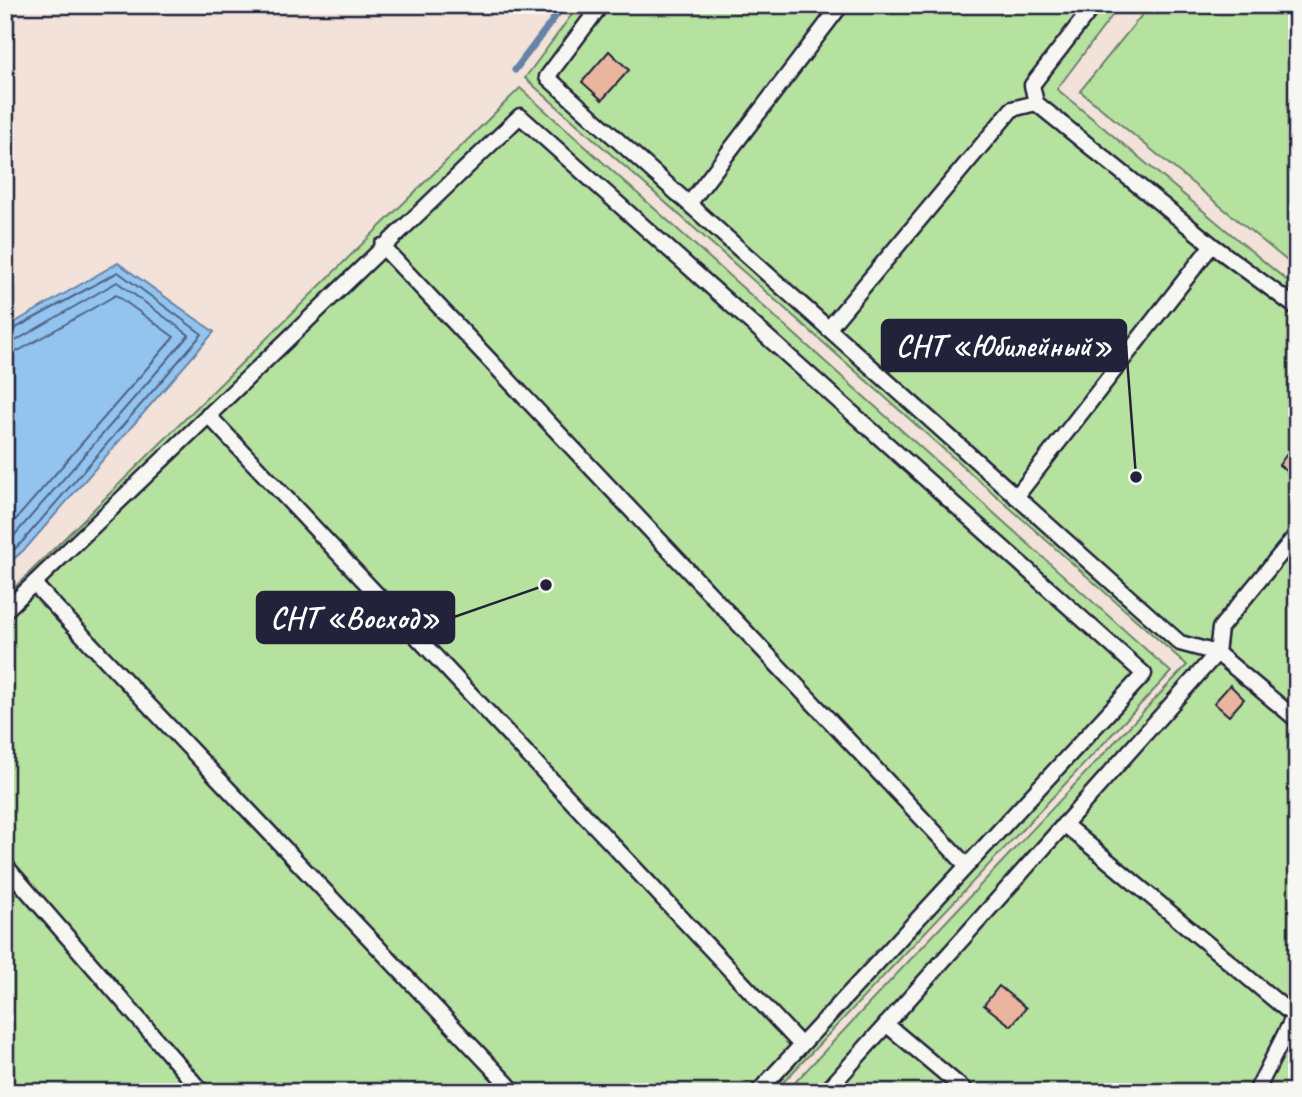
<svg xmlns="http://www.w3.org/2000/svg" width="1302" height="1097" font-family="Caveat,sans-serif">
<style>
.green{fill:#b6e29f;stroke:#6c826d;stroke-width:2}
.water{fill:#93c4ef;stroke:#6683a7;stroke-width:2}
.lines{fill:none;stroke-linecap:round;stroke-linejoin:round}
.shore{stroke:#4f6383;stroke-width:2}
.stream{stroke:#6683a7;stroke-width:7}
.building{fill:#eab59e;stroke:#22223b;stroke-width:2}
.lane-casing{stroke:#22223b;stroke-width:19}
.lane{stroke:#f6f6f2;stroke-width:14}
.leader{fill:none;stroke:#22223b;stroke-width:2.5}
.callout-dot{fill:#22223b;stroke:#f6f6f2;stroke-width:2.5}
.callout{fill:#22223b;stroke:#22223b;stroke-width:2.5}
.callout-label{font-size:30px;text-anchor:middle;font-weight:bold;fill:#fff}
</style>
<rect width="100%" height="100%" fill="#f2e2d9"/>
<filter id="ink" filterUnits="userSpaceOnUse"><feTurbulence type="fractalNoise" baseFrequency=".0143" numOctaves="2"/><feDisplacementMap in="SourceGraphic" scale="14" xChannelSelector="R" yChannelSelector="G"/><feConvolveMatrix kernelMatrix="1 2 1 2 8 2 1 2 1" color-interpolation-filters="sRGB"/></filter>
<g filter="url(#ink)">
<!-- green -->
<path class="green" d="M579,5H1120L1057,89L1297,289V1063L1282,1092H786L1187,665L525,78Z
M1150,5H1297V269L1080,91Z
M520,88L1171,672L774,1092H5V597Z"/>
<!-- water -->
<path class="water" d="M118,263L214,332L27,547L5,567V328Z"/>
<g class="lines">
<!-- shore -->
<path class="shore" d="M5,334L118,272L202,334L22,542L5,558
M5,342L15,341L117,282L189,335L5,546
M5,353L20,350L116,295L174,337L5,532"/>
<!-- stream -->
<path class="stream" d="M515,70L564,5"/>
</g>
<!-- building -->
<path class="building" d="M609,51L629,70L602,100L582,82Z
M1295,443L1297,466L1291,474L1279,465Z
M1230,685L1244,699L1229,716L1214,703Z
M999,986L1026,1008L1011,1026L984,1005Z"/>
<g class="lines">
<defs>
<path id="lane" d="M601,5L547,77L1180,643L1217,653L1220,628L1297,534
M1094,5L1032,85L1036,103L1212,245L1297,308
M689,204L841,5
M382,246L966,865
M828,329L1012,109L1036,103
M208,415L801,1045
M1016,497L1212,245
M34,584L515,1092
M5,611L520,116L1144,674L758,1092
M1064,824L1294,1016
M5,865L202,1092
M886,1024L967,1092
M826,1092L1217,653L1297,720
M1256,1092L1297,1010"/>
</defs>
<!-- lane casing -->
<use href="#lane" class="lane-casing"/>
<!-- lane -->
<use href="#lane" class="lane"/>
</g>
</g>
<!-- callouts -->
<path class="leader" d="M1136 477L1126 345M546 585L454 617"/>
<g class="callout-dot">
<circle cx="1136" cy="477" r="7"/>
<circle cx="546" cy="585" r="7"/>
</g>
<g class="callout">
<rect x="882" y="320" width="244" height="51" rx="7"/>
<rect x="257" y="592" width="197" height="51" rx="7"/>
</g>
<g class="callout-label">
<text x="1004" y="356">СНТ «Юбилейный»</text>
<text x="355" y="628">СНТ «Восход»</text>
</g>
<!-- margin -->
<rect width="1302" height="1097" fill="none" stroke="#f6f6f2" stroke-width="28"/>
<rect x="14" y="14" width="1274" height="1069" fill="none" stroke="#22223b" stroke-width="2.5" filter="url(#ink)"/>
</svg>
